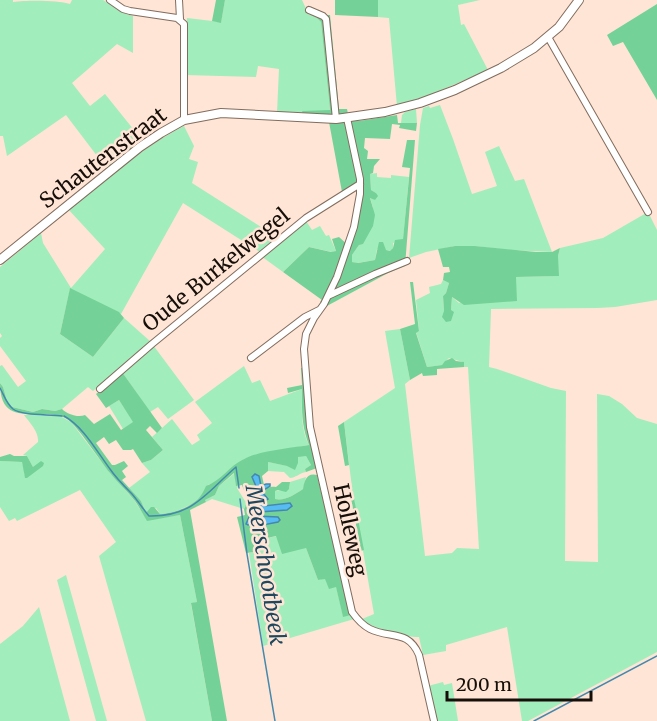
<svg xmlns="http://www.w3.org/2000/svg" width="657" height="721" font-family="Merriweather,serif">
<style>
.green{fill:#a2edbc}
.forest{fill:#74d298}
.water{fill:#57bcf3;stroke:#4488ad;stroke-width:1.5}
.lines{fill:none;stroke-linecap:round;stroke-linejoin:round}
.stream{stroke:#4488ad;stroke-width:1.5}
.street-casing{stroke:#826c5e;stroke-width:8}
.secondary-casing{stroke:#826c5e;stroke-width:10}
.street{stroke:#fff;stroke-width:6}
.secondary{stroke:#fff;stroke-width:8}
.labels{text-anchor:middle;stroke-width:5;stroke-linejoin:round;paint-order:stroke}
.street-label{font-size:21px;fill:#160e09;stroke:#fee5d5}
.water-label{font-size:22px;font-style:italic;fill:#1e485f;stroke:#fee5d5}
</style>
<rect width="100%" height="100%" fill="#fee5d5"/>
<!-- green -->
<path class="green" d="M0,0H13V2C27,0 58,0 70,4L72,0H103L126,14L133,16V53L117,44L72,83L90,106L105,94L142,140L107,169L66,115L7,156L3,136H0Z
M225,0H302L309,15H314L321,22L330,111H302L303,115L277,113L279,69L258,66L256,77L186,75L187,18L221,22Z
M378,0H480L458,5L461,25L464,24L488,70L423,98L397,106L389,18L378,17Z
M440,105L453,139L472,194L497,186L485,152L499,146L515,181L524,179L552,252L507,250L475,246H455L426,252L409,258L420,125L423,108L429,106L430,108Z
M416,109L417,123H401L402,115L405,112Z
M184,126L194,146L189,159L198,162L192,183L277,237L260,252L183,203L121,314L70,289L60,334L93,357L124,318L151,342L93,391L88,387L62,409L55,411L42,409L33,412L12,407L7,401L3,387L0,383V366L2,365L18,387L26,381L0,346V338L2,336L0,333V267L41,233L43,243L71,288L105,249L68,209C106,180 141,148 184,126Z
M377,173V177L391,178V175L409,177L403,240L393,243V248L391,251L377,249L375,260L357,263L352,262V255L359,245L373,208L370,197L375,200L376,193L371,190L370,174Z
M648,212L657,230V300L615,307L597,308L491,309L489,367L497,369L551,388L566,391L565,561L598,562L597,394L609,396L622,404L637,418L657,424V652L528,721H522L507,627L446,645V651L423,655L419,637C405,637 371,629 362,619L374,614L352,488L344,422L395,388L385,331L400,329L410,380L405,384L425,556L452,553L457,548L479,549L468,367H464L463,362L449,358L442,365L427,367L416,332L419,331L416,300L430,293L429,287L441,284L443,280L449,283L446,293L443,296L444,311L451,310L452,297L459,303L516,277L558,276V256L560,248L603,238Z
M306,221L312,230L320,226L326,236L329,235L336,251L332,252L309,247L283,272L261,256Z
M153,345L194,400L168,419L158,407L150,412L122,372Z
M244,366L252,383L260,380L270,401L302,389C302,409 300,427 309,445L258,454L244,459L213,484H209C205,489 202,496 197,500C188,507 172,514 160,514L156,508L146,513L141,501L129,488L150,472L142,463L151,460L163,450L152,437L172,419L192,445L200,440L197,435L212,423L195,402Z
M119,400L134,422L123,429L109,406Z
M41,414L60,416L71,422L110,473L134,500L147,520L180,515L197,602L191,604L212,721H146L99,556L116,542L80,490L17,521L15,518L9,521L0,507V461L22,462L24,469V475L33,467L27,456L23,455L38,442C39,432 30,423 24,415Z
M300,456H306L311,465L305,469L306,472C300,473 295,478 290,478L284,472L268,471V462L288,466L298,463V457Z
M235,473L236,486L240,485L237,488L245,501L246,499V506L244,509L212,499L206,502L205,500L215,495L219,486Z
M306,477L303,489C294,495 285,501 275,499V491L289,489L290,482Z
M277,536L306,548L318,580L325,578L336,586L343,616L351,615L354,619L263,646L249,553L255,552L254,541Z
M66,575L107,721H96L57,580Z
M39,607L70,721H0V644L23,626Z
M443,682L444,685L452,683L458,721H436L428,686Z"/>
<!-- forest -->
<path class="forest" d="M216,0H225L221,23L212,21Z
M335,0H378V17L335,15Z
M657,4V100L623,42L613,46L607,35Z
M314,15L324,19L334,114L303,115L302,111L330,110L321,22Z
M327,15H330L339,109H347L348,114L337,115Z
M397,115L398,123H417L416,131L399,128L400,125L392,124L390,139L365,138L364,148L368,151L367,159H380L374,166L373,173L370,174L371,190L376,193L378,196L375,200L370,198L375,215L373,226L363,244L359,245L352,255V262L358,263L375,260L379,242H383L386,250L390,251L393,248L395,240L403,239L410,168L402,167L407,140H415L405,266L388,273L325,307L320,302L322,300L283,272L309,247L331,252L336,251L332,239L339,237L349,246L362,182L342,192L329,122L359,121Z
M455,246H475L536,252H552L560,248L558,256L559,276L516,277L517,301L464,305L452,297L451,310L454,312L451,321L446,322L442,317L444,311L443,296L446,293L449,283L443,280L444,273L450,272L449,267H443L438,249Z
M410,282H413L419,331L416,333L427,367L442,365L445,361L452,358L456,361L464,362V367L437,369V375L423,376L422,373L410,380L400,329L415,324Z
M70,288L119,312L124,318L93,357L60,334Z
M301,368H304L317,468L306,472L305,469L311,465L306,456L298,457V463L295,470L287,466L268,462V471L262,476L264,485L261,487L259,476L252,477C256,487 261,497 257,507C254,515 249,515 248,525L261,520L263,525L278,522L271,516H257V514L259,512L283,510L290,503L264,506L262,504L264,490C268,487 271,486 276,487L282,482H290L289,489L286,492L278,490L275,491V499C285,501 294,495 303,489C304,481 307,472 317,475L351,615L343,617L336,587L329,589L325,579L318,580L306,548L282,554L276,536L254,541L255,552L246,553L237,517L245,515L244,509C249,502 245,493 242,485L236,486L234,473L219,486L215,495L205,500L206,502L190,510L227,721H212L191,603L197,602L180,515L147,521C143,514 139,507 135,501C127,491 118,483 110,473C101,462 77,425 67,419C41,405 0,431 0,383L3,387L7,401L12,407L33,412L42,409L55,411L62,409C67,414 78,418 85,415L94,424L110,414L121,430L133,422L119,400L106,408L96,394L122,372L162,428L157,433L150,426L146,430L163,450L151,460L142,463L133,449L131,450H123L116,440L109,444L104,437L96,443L112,465H115L124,461L128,466L122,471L126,477L122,480L141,501L146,513L151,507H154L160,514C172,514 190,507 198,499C202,495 204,490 206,486C222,480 229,466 244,459C258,451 291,448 309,445C301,424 302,411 302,389L288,393L287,388L302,385Z
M344,422L349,465L345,466L338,426Z
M10,454L14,456H27L33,467L41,461L44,463L43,466L27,478H25L22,462L0,461V457Z
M349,488H352L364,550L361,551Z"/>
<!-- water -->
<path class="water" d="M255,474L259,476L261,486L266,484H270V486L264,490L263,493L268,499L263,502L264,506L290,503L292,506L287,510L259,512L257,514V516L278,517L280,520L278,522L263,525L261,520L248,525L246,524L249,517L257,506L256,497L258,496V491L252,477Z"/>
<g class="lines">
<!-- stream -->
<path class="stream" d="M0,388C4,395 6,403 13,409C22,416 49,414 62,416
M64,416C84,427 97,452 110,469C116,478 124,486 132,494C138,501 143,509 149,516C193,517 206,493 236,467L239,488
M240,499L247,554L275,721
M534,721L657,656"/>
<defs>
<path id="street" d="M110,0L123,9L130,11L177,18L184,24V120
M179,0L180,19
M309,10L323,16L326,19L336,119
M548,37L648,212
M347,118L360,179V194L354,227L337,277L324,304L314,318L306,334L304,349L310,427L352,612C357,619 362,625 370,629C390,639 408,629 419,655L434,721
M328,296L375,274L407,261
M251,358L305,317L319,310
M100,389L152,344L306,218L360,184"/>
<path id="secondary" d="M0,260L140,147L161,133L184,120L221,113L336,119L385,112L420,103L455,90L501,68L534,48L559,27L579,0"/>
</defs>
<!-- street casing -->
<use href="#street" class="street-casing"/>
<!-- secondary casing -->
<use href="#secondary" class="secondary-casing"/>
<!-- street -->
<use href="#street" class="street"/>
<!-- secondary -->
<use href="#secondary" class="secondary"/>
</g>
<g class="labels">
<!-- street labels -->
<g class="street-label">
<text transform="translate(103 158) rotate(-37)" y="7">Schautenstraat</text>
<text transform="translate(216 270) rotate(-39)" y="7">Oude Burkelwegel</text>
<text transform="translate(350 530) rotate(78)" y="7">Holleweg</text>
</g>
<!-- water labels -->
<g class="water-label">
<text transform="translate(266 565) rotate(81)" y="8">Meerschootbeek</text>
</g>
</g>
<!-- scale -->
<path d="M447 691v9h144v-9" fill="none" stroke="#160e09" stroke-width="3"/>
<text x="456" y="691" font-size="18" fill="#160e09" stroke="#fee5d5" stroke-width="4.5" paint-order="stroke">200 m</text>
</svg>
